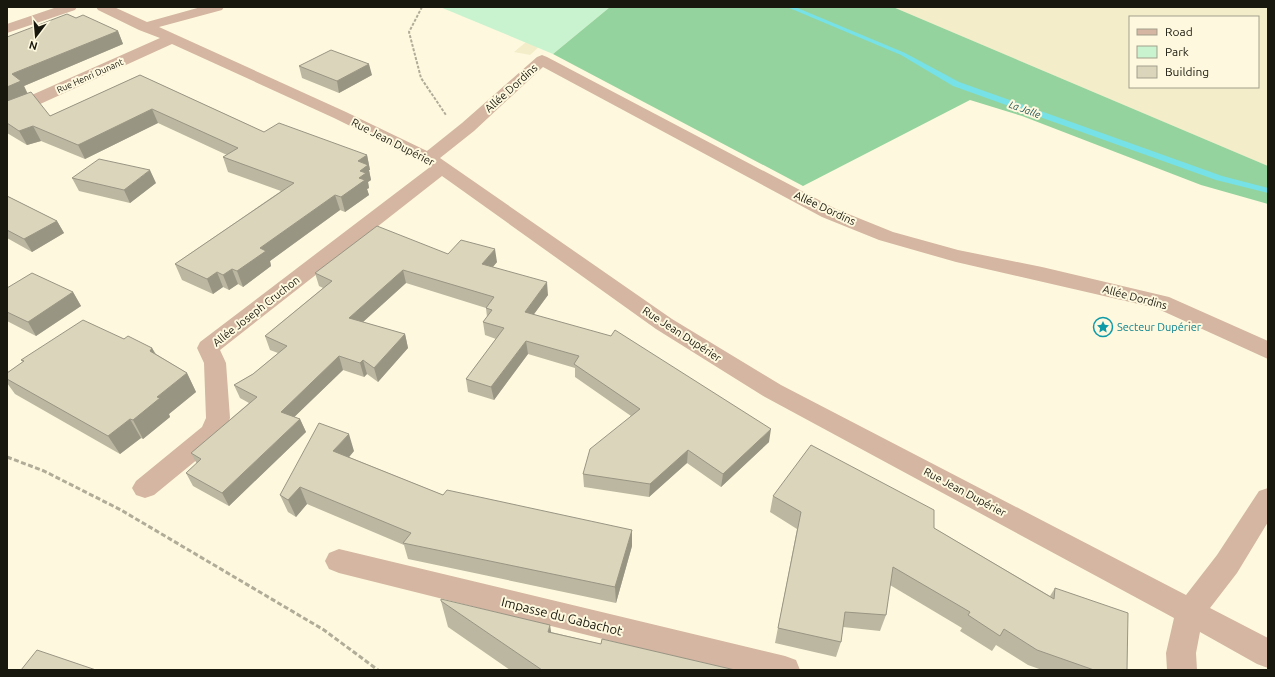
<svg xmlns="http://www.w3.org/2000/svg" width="1275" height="677" font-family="Ubuntu,sans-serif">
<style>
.built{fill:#f3edca;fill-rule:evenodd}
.green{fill:#c9f3cf}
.forest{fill:#94d39e}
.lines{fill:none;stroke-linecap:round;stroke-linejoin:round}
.stream{fill:#76e1e7;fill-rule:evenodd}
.path-far1{stroke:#b0ac97;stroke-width:2;stroke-dasharray:3 1.5;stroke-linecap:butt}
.path{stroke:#b0ac97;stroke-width:3;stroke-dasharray:5 2.5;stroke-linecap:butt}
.minor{fill:#d4b6a2;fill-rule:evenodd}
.wall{fill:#bbb7a1}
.shaded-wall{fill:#999583}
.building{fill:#dad5bb;stroke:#999583}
.labels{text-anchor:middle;stroke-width:4;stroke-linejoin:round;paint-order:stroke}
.far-street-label{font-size:9px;fill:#19180e;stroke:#fef9de}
.far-water-label{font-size:10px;font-style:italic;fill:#275759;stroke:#fef9de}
.street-label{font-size:11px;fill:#19180e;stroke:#fef9de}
.culture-label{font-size:11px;fill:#0d838f;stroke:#fef9de;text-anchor:start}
.near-street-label{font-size:13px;fill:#19180e;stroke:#fef9de}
</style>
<rect width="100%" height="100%" fill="#fef9de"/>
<!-- built -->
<path class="built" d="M893,7H1268V166ZM1130,17H1258V87H1130Z
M526,42L541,45L530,55L514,52Z"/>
<!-- green -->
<path class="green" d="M440,7H610L553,54Z"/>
<!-- forest -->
<path class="forest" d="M610,7H893L1268,166V204L1201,185L1022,116L970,100L803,186L553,54Z"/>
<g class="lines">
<!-- stream -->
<path class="stream" d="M787,7H795L905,53L959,82L1222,176L1268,188V193L1216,180L953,86L901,55Z"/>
<!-- path-far1 -->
<path class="path-far1" d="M422,7L409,32L421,78L446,115"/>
<!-- path -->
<path class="path" d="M7,457L44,471L121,510L324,630L378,670"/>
<!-- minor -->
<path class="minor" d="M57,7H77L75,10L7,33V24Z
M96,7H114L147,22L201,7H224L222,10L159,27L346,112L427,151L462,123L537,57L542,55L547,57L836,209L893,232L958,250L1042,267L1169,297L1268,341V359L1156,308L956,262L879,240L822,217L543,67L474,131L440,158L672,319L781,385L1186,595L1217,555L1259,491L1268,488V522L1237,573L1210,608L1268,638V668L1257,664L1200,632L1196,653L1197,670H1167L1166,653L1174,618L765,397L656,329L442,176L220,350L226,363L230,418L224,433L221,440L154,495L145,498L136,495L132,488L136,481L202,427L206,418L204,363L197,348L200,342L430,167L423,162L334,118L172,44L38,105L7,117V106L160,38L139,30L98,10Z
M339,549L785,656L796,660L800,670H727L339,573L329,569L325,561L329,553Z"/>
</g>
<!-- wall -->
<path class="wall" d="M76,18L118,31L123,44L24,86L28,94L50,116L140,75L264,132L367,155L370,170H369L371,180L368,182L369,188L367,189L369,195L345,212L340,210L270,261L271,266L243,287L238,284L229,290L223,287L213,294L182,280L175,264L281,191L228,172L223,157L227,155L158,123L85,159L41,141L27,145L7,133V37Z
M299,66L372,75L339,93L302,78Z
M72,178L156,183L130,203L79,191Z
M7,196L57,221L64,233L32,252L7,238Z
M448,254L497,262L493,267L548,295L534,314L769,442L721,487L687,463L649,497L584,487L583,474L631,416L575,377V368L528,354L494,400L468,392L466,379L496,339L485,335L483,322L487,317L486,308L406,283L363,322L405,334L408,348L378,382L367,374L364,377L343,370L294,417L300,419L306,432L229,506L193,486L186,473L197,464L191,453L249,403L240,398L234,385L253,374L278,353L270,350L265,336L323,288L319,286L315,273Z
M7,288L73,292L81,306L36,336L7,321Z
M124,339L152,348L156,354L187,373L196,392L169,414L170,417L143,439L141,438L120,454L15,394L7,383V373L23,362L21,360Z
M354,451L349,457L443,495L632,530V546L616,603L408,559L404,545L307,504L296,517L288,512L280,495Z
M773,496L934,528L1050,596L1055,588L1127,670H1042L1028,665L996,645L992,651L960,631L962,628L890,585L886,615L880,631L843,627L841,642L836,657L775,643L797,529L770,512Z
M441,601L551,632L601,644L735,670H510L448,627Z"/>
<!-- shaded-wall -->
<path class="shaded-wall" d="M118,31L123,44L24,86L28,95L7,104V87L12,74Z
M369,64L372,75L339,93L337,81Z
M152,109L158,123L85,159L78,145Z
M33,126L41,141L27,145L19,131Z
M367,155L370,170H369L371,180L368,182L369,188L367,189L369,195L345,212L341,197L358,161Z
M150,170L156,183L130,203L124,190Z
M335,195L340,210L270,261L271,266L243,287L237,271L260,248Z
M57,221L64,233L32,252L24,239Z
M495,249L497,262L484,277L482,264Z
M232,269L238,284L229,290L223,275Z
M403,270L406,283L353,331L349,318Z
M217,272L223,287L213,294L207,279Z
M547,282L548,295L526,325L525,312Z
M73,292L81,306L36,336L28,322Z
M405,334L408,348L378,382L374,368Z
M526,341L528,354L494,400L491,387Z
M152,348L162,367L150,351Z
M339,356L343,370L286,425L281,412Z
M363,360L367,374L364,377L360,363Z
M187,373L196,392L169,414L170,417L143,439L133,420L157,397Z
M130,419L141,438L120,454L108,436Z
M300,419L306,432L229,506L222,493Z
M771,429L769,442L721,487L723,474Z
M349,434L354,451L340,468L333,451Z
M688,450L687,463L649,497L650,484Z
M300,487L307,504L296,517L288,500Z
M632,530V546L616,603L615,587Z
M550,625L554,650L548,632Z"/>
<!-- building -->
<path class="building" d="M67,14L76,18L83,15L118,31L14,73L12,74L21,81L7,87V37Z
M331,50L369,64L337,81L299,66Z
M140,75L264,132L279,123L367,155L358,161L368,165L360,171L366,173L359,178L365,180L341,197L335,195L260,248L266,251L237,271L232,269L223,275L217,272L207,279L175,264L294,183L223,157L238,148L152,109L78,145L33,126L19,131L7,123V101L31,92L50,116Z
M99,159L150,170L124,190L72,178Z
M7,196L57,221L24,239L7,230Z
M377,226L448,254L461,240L495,249L482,264L547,282L525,312L611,336L615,330L771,429L723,474L688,450L650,484L583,474L590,449L640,409L574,364L579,356L526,341L491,387L466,379L504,328L483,322L492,310L486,308L494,297L403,270L349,318L405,334L374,368L363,360L360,363L339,356L281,412L300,419L222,493L186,473L201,459L191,453L257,397L234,385L253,374L287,346L265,336L332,281L315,273Z
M32,273L73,292L28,322L7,312V288Z
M83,320L124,339L128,336L152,348L150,351L187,373L157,397L160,398L133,420L130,419L108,436L7,379V373L24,361L21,360Z
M319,423L349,434L333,451L443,495L447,490L632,530L615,587L403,543L411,533L300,487L288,500L280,495Z
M811,445L934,510V528L1054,599L1055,588L1128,613L1127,670H1094L1037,650L1004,629L1000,636L968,615L970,612L893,567L886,615L845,612L841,642L778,628L801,512L773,496Z
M441,599L550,625L548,632L601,644L602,639L735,670H542L441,601Z
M37,650L96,670H21Z"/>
<!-- icons -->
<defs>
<symbol id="sight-ring" viewBox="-11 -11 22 22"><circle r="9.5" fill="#fef9de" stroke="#0f9aa8" stroke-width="1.5"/><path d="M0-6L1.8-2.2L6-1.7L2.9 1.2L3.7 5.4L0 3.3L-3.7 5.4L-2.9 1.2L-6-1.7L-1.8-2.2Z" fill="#0f9aa8"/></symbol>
</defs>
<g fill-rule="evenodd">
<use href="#sight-ring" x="1092" y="316" width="22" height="22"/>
</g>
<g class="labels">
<!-- far-street labels -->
<g class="far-street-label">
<text transform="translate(90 76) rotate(-24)" y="3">Rue Henri Dunant</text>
</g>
<!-- far-water labels -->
<g class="far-water-label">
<text transform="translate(1025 109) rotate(20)" y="4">La Jalle</text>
</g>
<!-- street labels -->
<g class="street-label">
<text transform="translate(511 88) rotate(-42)" y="4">Allée Dordins</text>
<text transform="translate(393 142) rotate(27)" y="4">Rue Jean Dupérier</text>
<text transform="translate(825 208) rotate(25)" y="4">Allée Dordins</text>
<text transform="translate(1135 297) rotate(15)" y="4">Allée Dordins</text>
<text transform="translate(256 311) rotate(-38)" y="4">Allée Joseph Cruchon</text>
<text transform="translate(682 334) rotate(33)" y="4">Rue Jean Dupérier</text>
<text transform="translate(965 492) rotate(28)" y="4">Rue Jean Dupérier</text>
</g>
<!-- culture labels -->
<g class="culture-label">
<text x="1117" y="331">Secteur Dupérier</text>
</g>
<!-- near-street labels -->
<g class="near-street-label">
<text transform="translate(562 616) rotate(14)" y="5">Impasse du Gabachot</text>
</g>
</g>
<!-- border -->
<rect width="1275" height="677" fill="none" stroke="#19180e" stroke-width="16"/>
<!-- legend -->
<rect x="1129" y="16" width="130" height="72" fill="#fef9de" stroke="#a29f8b"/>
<rect x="1137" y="29" width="20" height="6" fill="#d4b6a2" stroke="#a29f8b"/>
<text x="1165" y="36" font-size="12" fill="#19180e">Road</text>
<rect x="1137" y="46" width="20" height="12" fill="#c9f3cf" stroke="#a29f8b"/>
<text x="1165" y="56" font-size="12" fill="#19180e">Park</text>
<rect x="1137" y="66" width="20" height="12" fill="#dad5bb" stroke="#a29f8b"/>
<text x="1165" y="76" font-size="12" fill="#19180e">Building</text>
<!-- north arrow -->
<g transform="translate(36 36) rotate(196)" stroke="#fef9de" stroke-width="3" paint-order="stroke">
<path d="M0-3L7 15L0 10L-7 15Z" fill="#19180e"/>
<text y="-6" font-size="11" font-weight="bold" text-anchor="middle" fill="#19180e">N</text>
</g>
</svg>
